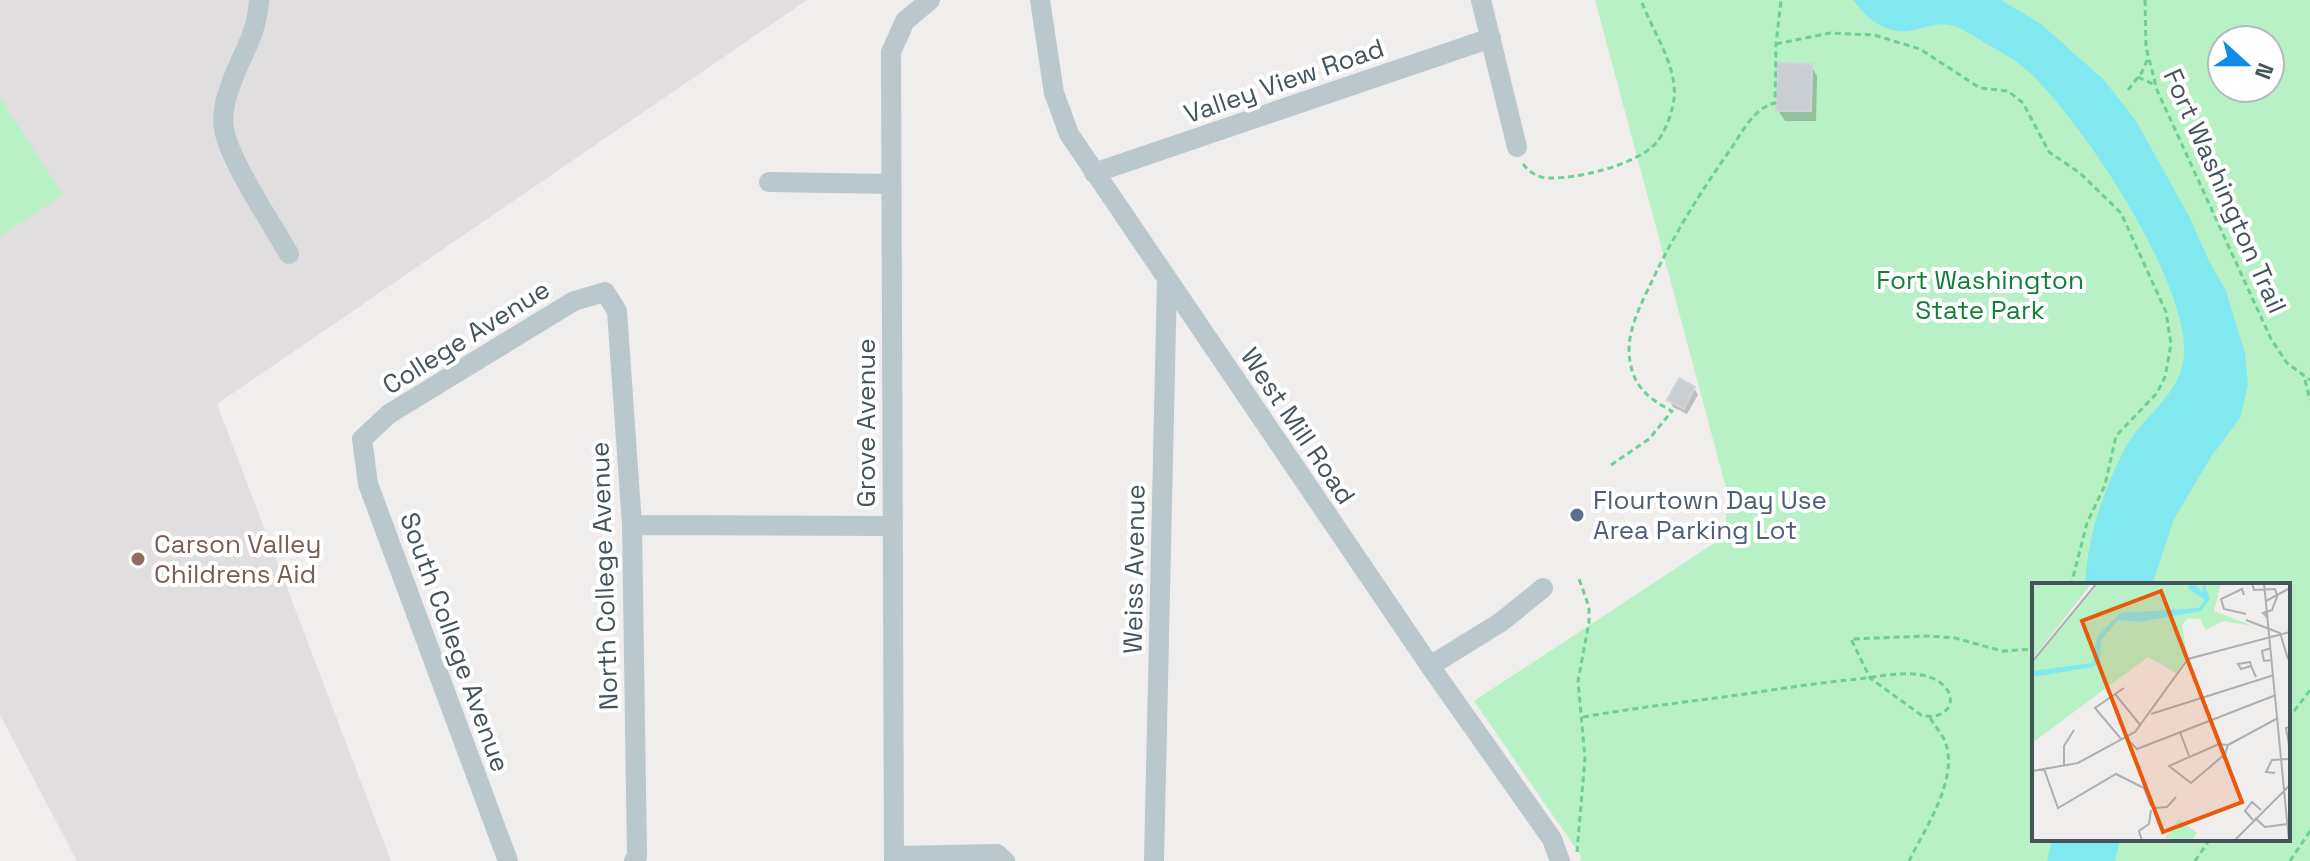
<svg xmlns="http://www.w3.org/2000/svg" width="2310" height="861" font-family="'Space Grotesk',sans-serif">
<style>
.education{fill:#e1dedf}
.green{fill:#b8f1c6;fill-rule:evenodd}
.water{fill:#82e9f0}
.shadow{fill:#0003}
.building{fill:#c9ced2;stroke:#d0d4d9;stroke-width:2}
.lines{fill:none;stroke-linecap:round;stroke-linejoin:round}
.path{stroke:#6ed092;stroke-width:3;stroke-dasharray:6 4;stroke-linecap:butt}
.minor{stroke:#bac7cd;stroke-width:20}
.service-dot{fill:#5c6f8a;stroke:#fff;stroke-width:3}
.education-dot{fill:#8d6e63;stroke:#fff;stroke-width:3}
.labels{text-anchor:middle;stroke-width:8;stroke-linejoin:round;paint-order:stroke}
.street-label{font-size:26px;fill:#44545b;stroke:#fff}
.park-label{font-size:26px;fill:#127f39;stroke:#fff}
.service-label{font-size:26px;fill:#4e5e75;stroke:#fff;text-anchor:start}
.education-label{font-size:26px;fill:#785e54;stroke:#fff;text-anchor:start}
.inset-road{fill:none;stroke:#abb0b3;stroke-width:2}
.view{fill:#e8590c;fill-opacity:0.15;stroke:#e8590c;stroke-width:4}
.inset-edge{fill:none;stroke:#44545b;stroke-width:4}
</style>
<rect width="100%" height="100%" fill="#f0eded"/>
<!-- education -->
<path class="education" d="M0,0H807L217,404L391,861H77L0,715Z"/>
<!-- green -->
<path class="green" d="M1595,0H2310V861H1580L1581,856L1474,701L1725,536L1728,495ZM2222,40H2270V88H2222ZM2034,585H2288V839H2034Z
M0,97L63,195L0,236Z"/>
<!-- water -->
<path class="water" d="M1853,0H2001L2041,24L2104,80L2136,121L2189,216L2209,261L2226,291L2245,353L2248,385L2240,418L2211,457L2174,519L2152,585H2085C2088,537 2101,496 2123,452C2142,414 2187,393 2184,346C2181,271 2082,122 2028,71C2015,59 1997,50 1982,41C1973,36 1961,27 1950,25C1936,22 1921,29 1908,31C1884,34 1866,17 1853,0Z
M2052,839H2120L2115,861H2047Z"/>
<!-- shadow -->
<path class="shadow" d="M1811,66L1817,76L1816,121H1785L1778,110Z
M1694,388L1698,395L1687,414L1673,407L1669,400Z"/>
<!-- building -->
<path class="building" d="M1777,63L1812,64L1811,111H1776Z
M1679,378L1695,387L1684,409L1667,400Z"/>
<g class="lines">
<!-- path -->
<path class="path" d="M2145,0L2146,47L2157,90L2271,339L2287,363L2310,380
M1776,44L1830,33L1874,35L1920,49L1980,88L2008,91L2023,103L2049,152L2080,173L2121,213L2166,312L2171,344L2165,377L2157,393L2116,436L2105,485L2087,523L2071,585
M2138,77L2153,84
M2128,90L2142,72L2148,58
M1523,164C1529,172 1538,178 1548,178C1578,179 1637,165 1657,142C1663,135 1670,119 1672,109C1683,72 1653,34 1641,0
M2305,380L2310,400
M1611,465L1649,439L1672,411C1645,397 1630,383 1629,350C1629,327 1642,302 1652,281C1674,234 1700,193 1730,150C1742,133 1753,108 1775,103L1776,44L1781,0
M1583,717C1639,707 1696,701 1752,693C1785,688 1817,683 1849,680C1873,678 1898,671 1922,675C1933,677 1947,684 1950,696C1953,714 1934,719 1921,715L1870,678L1851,639L1928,636L1955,638L2002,651L2034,649
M2288,719L2310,690
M1577,852L1585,758L1578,681L1589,622V607L1578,576
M1909,861C1924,830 1958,781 1946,744C1943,735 1935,726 1930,718
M2195,861L2210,839
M2290,861L2310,831"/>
<!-- minor -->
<path class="minor" d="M1040,0L1054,93L1069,134L1430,666L1552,839L1560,861
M1481,0L1517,147
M259,1C256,39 241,53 230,87C225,100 222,115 224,129C229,160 272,224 289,254
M1094,173L1491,38
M769,182L891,184
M632,525L893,526
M1430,666L1501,622L1543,588
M894,856L997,854L1005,861
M508,861L368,484L362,439L389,414L574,301L605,292L617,311L632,525L637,856L634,861
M894,861L891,52L905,21L930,0
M1154,861L1167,279"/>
</g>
<!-- markers -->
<circle class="service-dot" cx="1577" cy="515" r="8"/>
<circle class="education-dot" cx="138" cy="559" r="8"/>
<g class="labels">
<!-- street labels -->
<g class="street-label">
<text transform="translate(1284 81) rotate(-19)" y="9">Valley View Road</text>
<text transform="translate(2225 191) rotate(66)" y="9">Fort Washington Trail</text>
<text transform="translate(466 337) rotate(-32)" y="9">College Avenue</text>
<text transform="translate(866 423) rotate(-90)" y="9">Grove Avenue</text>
<text transform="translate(1298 426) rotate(56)" y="9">West Mill Road</text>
<text transform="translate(1134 569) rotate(-89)" y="9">Weiss Avenue</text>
<text transform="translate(604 576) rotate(-92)" y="9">North College Avenue</text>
<text transform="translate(455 642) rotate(70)" y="9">South College Avenue</text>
</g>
<!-- park labels -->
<g class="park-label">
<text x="1980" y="289">Fort Washington<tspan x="1980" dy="30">State Park</tspan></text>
</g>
<!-- service labels -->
<g class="service-label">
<text x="1593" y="509">Flourtown Day Use<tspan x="1593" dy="30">Area Parking Lot</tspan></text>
</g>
<!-- education labels -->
<g class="education-label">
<text x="154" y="553">Carson Valley<tspan x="154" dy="30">Childrens Aid</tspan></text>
</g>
</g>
<!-- overview -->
<g transform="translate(2032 583)">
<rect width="258" height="258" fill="#f0eded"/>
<path d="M0,0H60L0,77ZM67,0H189L182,28L221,43L191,38L174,47L168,36L156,35L150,42L155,74L144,90L116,74L0,160V81ZM147,236L165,250L159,258L133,255Z" fill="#b8f1c6"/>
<path d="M162,0L170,9L172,0L178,16L169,28L107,39L86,37L69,57L68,78L61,84L0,94V88L60,80L65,54L88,30L167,25L173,17L157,6L156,0Z" fill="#82e9f0"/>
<path class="inset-road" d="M220,0L222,7L243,6L245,12M232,0L257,258M212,12L210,6L189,16L192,26L214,31M234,18L258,5M236,35L231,30L240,27L246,11M214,37L248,50L256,76M239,65L230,68L232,78L240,77M0,79L65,0M219,83L209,86L206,81L218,79L219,83L224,94M83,111L109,143M119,131L242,92M258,144L254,145L258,168M148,149L157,173M94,155L105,166L244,112M90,157L63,125L92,105M187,161L196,162L193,171L159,200L137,183ZM196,162L246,135M32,182V163L42,147M12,186L26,225L84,191L112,205L119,223M0,188L46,180L103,149L156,76L258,49M243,190L234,189L240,177L258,176M122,225L135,224L144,214M223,235L233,244L256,241M221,237L213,228L220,219L229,227M110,258L107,248L117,241L119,227M202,258L258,202"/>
<path class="view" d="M129,8L210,219L131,249L50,38Z"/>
<rect width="258" height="258" class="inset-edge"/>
</g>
<!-- north arrow -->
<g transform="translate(2246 64) rotate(111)"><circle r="38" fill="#ffffff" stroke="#b4bbbd" stroke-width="2"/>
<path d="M0-6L14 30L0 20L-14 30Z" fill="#108ce7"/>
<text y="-12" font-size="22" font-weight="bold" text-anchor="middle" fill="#44545b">N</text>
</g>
</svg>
